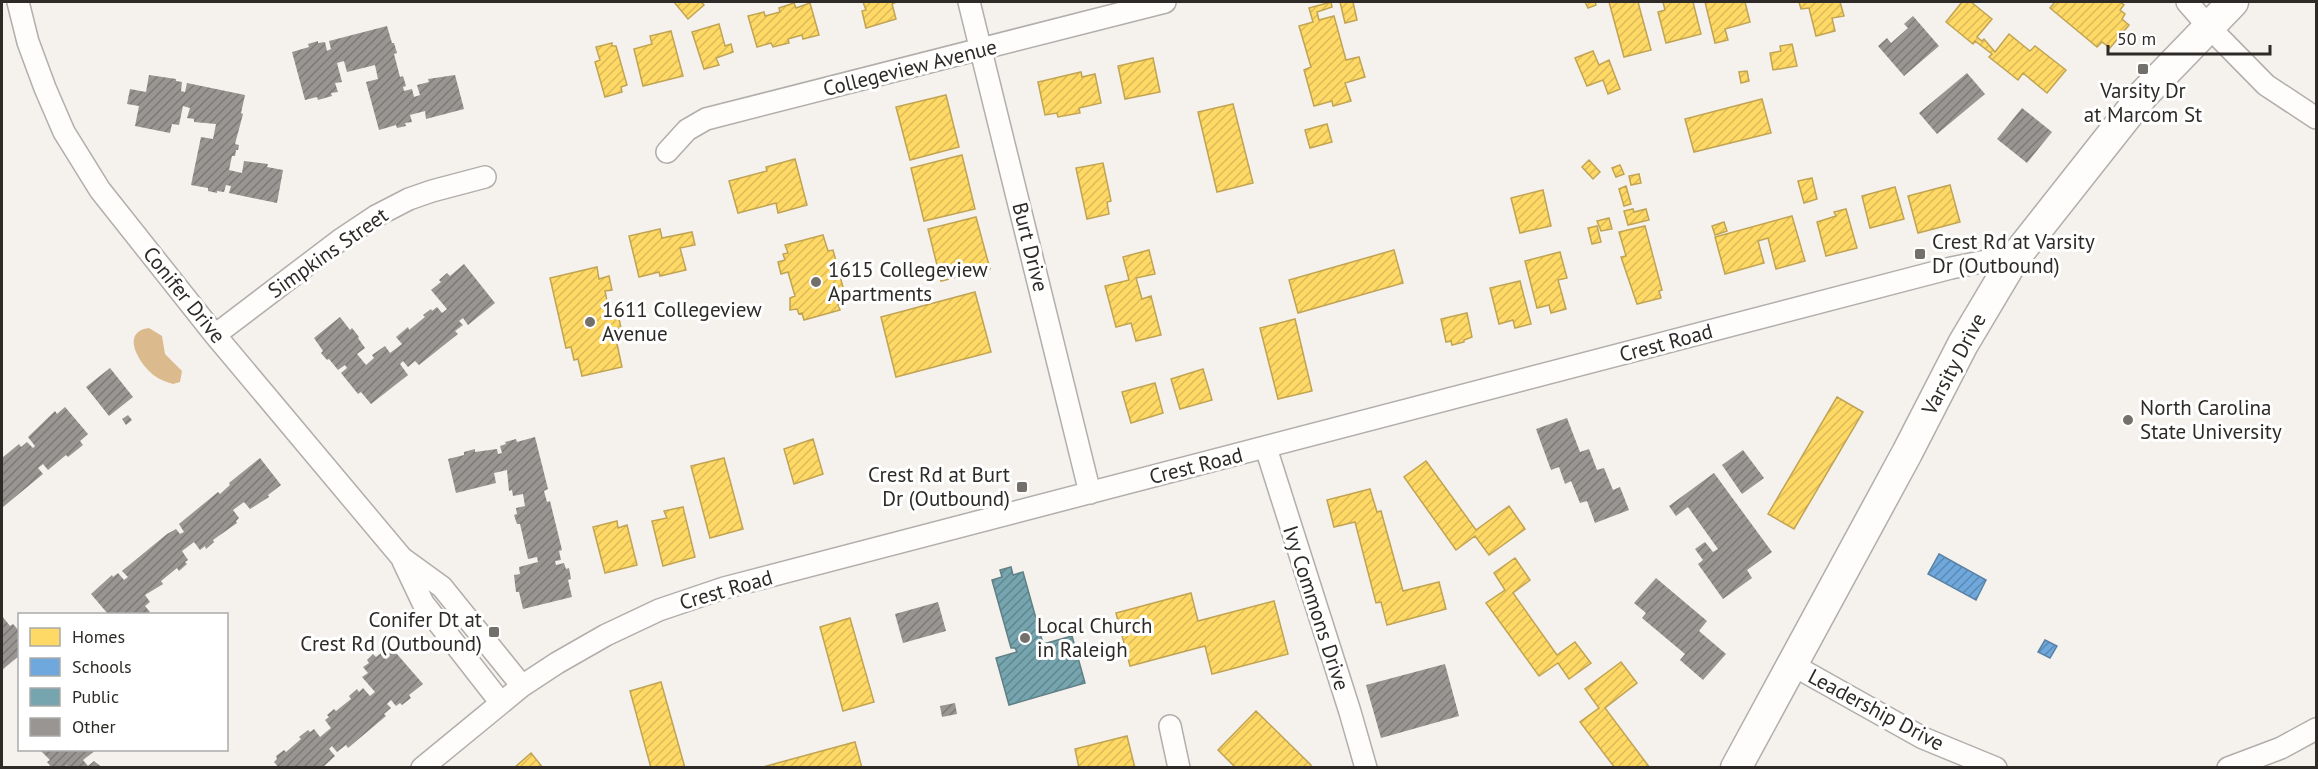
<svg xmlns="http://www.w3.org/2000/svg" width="2318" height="769" font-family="'PT Sans',sans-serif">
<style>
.water{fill:#dbbb8e}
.homes{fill:url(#homes-hatch);stroke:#c0a453;stroke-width:1.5}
.schools{fill:url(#schools-hatch);stroke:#5b82a6;stroke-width:1.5}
.public{fill:url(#public-hatch);stroke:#608086;stroke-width:1.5}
.building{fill:url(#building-hatch)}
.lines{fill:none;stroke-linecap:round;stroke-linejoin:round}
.street-casing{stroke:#b1aeab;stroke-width:24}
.secondary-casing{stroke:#b1aeab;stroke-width:33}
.street{stroke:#fefdfc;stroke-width:21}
.secondary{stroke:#fefdfc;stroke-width:30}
.poi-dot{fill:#73706c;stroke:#fff;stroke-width:2}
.labels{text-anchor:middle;stroke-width:6;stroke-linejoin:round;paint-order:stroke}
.street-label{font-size:21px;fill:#2d2a27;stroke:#fff}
.poi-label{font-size:21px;fill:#2d2a27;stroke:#fff;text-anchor:start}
</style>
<defs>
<pattern id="homes-hatch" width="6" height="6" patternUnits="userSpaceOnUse" patternTransform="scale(1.5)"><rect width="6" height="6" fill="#ffd966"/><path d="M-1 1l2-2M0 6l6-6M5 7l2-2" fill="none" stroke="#dbba58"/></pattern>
<pattern id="schools-hatch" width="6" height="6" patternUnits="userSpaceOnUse" patternTransform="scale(1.5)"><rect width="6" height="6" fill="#6fa8dc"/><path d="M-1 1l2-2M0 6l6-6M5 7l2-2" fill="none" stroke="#5c89b2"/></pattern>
<pattern id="public-hatch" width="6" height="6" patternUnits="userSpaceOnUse" patternTransform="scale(1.5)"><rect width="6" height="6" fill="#76a5af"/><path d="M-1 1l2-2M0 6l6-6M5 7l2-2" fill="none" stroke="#61878e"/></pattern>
<pattern id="building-hatch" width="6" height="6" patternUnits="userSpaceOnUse" patternTransform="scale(1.5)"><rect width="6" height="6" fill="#989592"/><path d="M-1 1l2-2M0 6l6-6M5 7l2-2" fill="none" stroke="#7c7a77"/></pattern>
</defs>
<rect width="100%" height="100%" fill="#f5f1ec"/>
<!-- water -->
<path class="water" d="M149,328L162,336L165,354L182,371L180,382L173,384C167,382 160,380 155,376C140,365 119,332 149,328Z"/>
<!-- homes -->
<path class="homes" d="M674,2H701L704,5L688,19Z
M863,2H896L892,4L896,19L866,28L862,11L866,10Z
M1331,2L1332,7L1317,12L1319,20L1334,16L1346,60L1359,57L1365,77L1345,83L1351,101L1333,106L1332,101L1314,106L1304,70L1311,67L1299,26L1313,22L1309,8Z
M1340,2H1353L1357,20L1345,23Z
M1585,2H1595L1596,5L1588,8Z
M1609,2H1638L1651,50L1624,57Z
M1663,2H1693L1701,34L1666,43L1658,12L1665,10Z
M1705,2H1745L1750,22L1725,29L1728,40L1715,43Z
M1799,2H1840L1844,16L1832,18L1835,31L1816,36L1809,8L1801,9Z
M1962,2H1971L1992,19L1977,37L1982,41L1984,39L1995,52L2009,34L2030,51L2035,46L2066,70L2047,93L2023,73L2018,80L1989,57L1992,54L1975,41L1973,44L1946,22Z
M2055,2H2120L2124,5L2120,10L2125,14L2122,19L2129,25L2110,48L2102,42L2097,47L2050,8Z
M794,3L796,8L810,3L819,35L803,39L802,35L788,39L789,43L773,47L771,43L757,47L748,16L764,12L765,16L780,12L779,8Z
M719,24L725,46L731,44L733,52L716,58L719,65L704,69L692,32Z
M671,31L683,76L643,86L634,49L652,44L650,36Z
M612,43V46H616L627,85L621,87L622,92L605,97L595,62L600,60L596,47Z
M1792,44L1797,66L1773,70L1770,53L1781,51L1780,46Z
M1593,51L1599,65L1609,60L1620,89L1608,94L1603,80L1587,86L1575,58Z
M1153,58L1160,92L1125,99L1118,66Z
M1747,71L1749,81L1741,83L1739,72Z
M1081,72L1082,77L1095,74L1101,103L1079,108L1080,113L1058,117L1057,113L1045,115L1038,82Z
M946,95L959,147L910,160L896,107Z
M1762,99L1771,133L1694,152L1685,119Z
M1233,104L1253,183L1217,192L1198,112Z
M1327,124L1332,142L1310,148L1305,130Z
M962,155L975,209L924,221L911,168Z
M795,159L807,205L778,213L776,203L738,213L729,181L767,171L766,167Z
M1589,160L1600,172L1593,179L1582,167Z
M1103,163L1111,201L1107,202L1109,214L1087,219L1076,168Z
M1620,165L1624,174L1616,177L1612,168Z
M1639,174L1641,183L1631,185L1629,176Z
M1812,178L1817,199L1804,203L1798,181Z
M1950,185L1960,222L1918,233L1908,196Z
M1626,186L1631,204L1624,206L1619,189Z
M1895,187L1904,219L1870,228L1862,196Z
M1543,190L1551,226L1520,233L1511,198Z
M1633,209L1634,212L1646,209L1649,220L1628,225L1624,211Z
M1846,209L1857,248L1826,256L1817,222L1836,216L1834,212Z
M1792,216L1805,261L1776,269L1768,238L1758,241L1764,263L1725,274L1715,237Z
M976,217L990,269L941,281L928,229Z
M1609,218L1612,229L1601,231L1597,221Z
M1724,222L1727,231L1715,235L1712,226Z
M1597,226L1601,242L1592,244L1588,228Z
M1645,226L1662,290L1659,291L1661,298L1637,304L1621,257L1626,256L1619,232Z
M660,229L662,238L692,232L695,245L680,248L686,270L660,276L659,272L639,277L629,236Z
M823,235L828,251L833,250L844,291L835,294L840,310L804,320L802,313L799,314L797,309L790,310V298L795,296L788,272L781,274L778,262L785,260L783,254L788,253L785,245Z
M1149,250L1155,274L1136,278L1142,299L1151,296L1161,335L1136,341L1131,323L1116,327L1105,286L1129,280L1123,257Z
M1394,250L1403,283L1298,313L1289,280Z
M1560,252L1567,278L1558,280L1566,309L1551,313L1549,305L1537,308L1525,261Z
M597,267L599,279L609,276L612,290L605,291L610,316L618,314L621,328L614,330L622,367L582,376L578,359L574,360L571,347L566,348L550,278Z
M1520,281L1531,324L1515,328L1513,320L1499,324L1490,288Z
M975,292L991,352L896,377L881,317Z
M1467,313L1472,337L1464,340V342L1452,345L1451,341L1446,342L1441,319Z
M1295,319L1312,391L1278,399L1260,328Z
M1203,369L1212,400L1180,409L1171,379Z
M1155,383L1163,413L1131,423L1122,392Z
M1837,397L1863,412L1794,529L1768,514Z
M813,439L823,474L794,484L784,449Z
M724,458L743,529L710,538L691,466Z
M1426,461L1476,530L1509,506L1525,529L1489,555L1475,536L1456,550L1404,477Z
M1370,489L1377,512L1381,511L1403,591L1439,582L1446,609L1387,625L1381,602L1376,603L1355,522L1334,527L1327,500Z
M683,507L695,557L663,566L652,521L667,518L664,511Z
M617,521L618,528L627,525L637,565L605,573L593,527Z
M1515,558L1530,580L1513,593L1557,655L1575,642L1591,663L1569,679L1558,663L1539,676L1486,603L1505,590L1494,573Z
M1191,593L1198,621L1274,601L1288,654L1212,674L1205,646L1130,666L1116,613Z
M850,618L874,702L843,711L820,627Z
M1621,662L1637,683L1605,708L1650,768H1615L1580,722L1599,708L1585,689Z
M661,682L685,768H651L630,691Z
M1256,711L1311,765L1309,768H1236L1218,750Z
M1127,736L1135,768H1079L1075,749Z
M855,742L862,768H759Z
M531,753L543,768H514Z"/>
<!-- schools -->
<path class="schools" d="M1939,554L1986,580L1976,600L1928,574Z
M2045,640L2057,646L2050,658L2038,652Z"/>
<!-- public -->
<path class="public" d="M1011,567L1013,575L1023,572L1042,640L1039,641L1040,645L1072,636L1085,683L1009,705L996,658L1017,652L1015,648H1011L992,580L1002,577L1000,570Z"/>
<!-- building -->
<path class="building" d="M1913,16L1939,46L1904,76L1878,46L1887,38L1891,43L1908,28L1904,24Z
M387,26L392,43H394L397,53L394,54L400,77L403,76L406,86L403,87L404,91L412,89L414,97L420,95L417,85L429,82L428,79L455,75L464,109L426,119L425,111L410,115L412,122L405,123L406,126L397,128L396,125L379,130L366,82L378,79L375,65L347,72L344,61L337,63L342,82L335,83L338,92L331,93L332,96L318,100L317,97L305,100L292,52L309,47L308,44L318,41V43L325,42L327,51L331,49L329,41Z
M1967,73L1985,94L1937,134L1919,113Z
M149,75L176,79V81L182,82L181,91L185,92L187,83L245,95L241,113L243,114L235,144L239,145L238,150H236L235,156H232L229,170L242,173L244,161L268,164L267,167L283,170L277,203L229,193L231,186L226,185L224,192L217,191V193L208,191V188L191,185L201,137L213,139L216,124L194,122V119L187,118L190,108L183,106L179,125L172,124L170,133L135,126L139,106L127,104L130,89L146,92Z
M2022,108L2052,132L2027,163L1997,139Z
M464,264L495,303L468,325L463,318L459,321L463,325L455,331L458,334L419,365L415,361L408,367L403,361L400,364L408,375L371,404L361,392L358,394L341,373L347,368L345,365L338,370L329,359L327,360L321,353L323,351L314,338L340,317L350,330L352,328L359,337L358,338L365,348L357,354L366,365L374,358L372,355L385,346L390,353L402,344L396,337L408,327L409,330L425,317L423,315L431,309L432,311L437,307L442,313L447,309L431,290L441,282L439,280L447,273L450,276Z
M110,368L133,397L109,416L86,387Z
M65,407L88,434L80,441L83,445L68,457L66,455L48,470L43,464L38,468L43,474L3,507L2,458L19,444L21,447L27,442L33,448L35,446L28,437L55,411L57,414Z
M128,415L132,420L126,425L122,419Z
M1567,418L1580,452L1589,449L1597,470L1604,468L1613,490L1620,487L1629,510L1595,523L1587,501L1580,503L1571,481L1565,484L1559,467L1551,470L1536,429Z
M535,437L548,489L544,491L547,502L550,501L562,550L559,551L561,560L555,561L556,565L564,563L566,569L569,568L571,579L568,580L572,597L523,609L519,592H516L514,575L520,574L519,567L538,562L537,557L528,559L520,524H517L514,515L517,514L516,508L525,506L523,494L513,496L512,490L509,491L507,470L494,473L496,483L456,493L448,459L464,455V452L475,449V452L497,449L498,454L502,453L500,446L506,444L505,442L516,439L517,442Z
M1743,450L1764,478L1742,494L1722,465Z
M260,458L281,485L268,495L269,497L250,509L244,502L233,510L239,518L236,521L237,523L213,540L214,542L206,549L205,546L200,550L194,542L182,551L188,560L185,562L187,564L179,571L177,568L161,581L163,584L145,595L150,602L145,606L150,612L147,614H108L91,594L112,575L113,577L118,573L124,580L128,577L122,571L167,534L176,529L180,534L184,532L179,524L218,492L220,494L230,485L229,483Z
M1714,473L1772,552L1747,570L1752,578L1723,599L1698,564L1703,560L1695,549L1705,542L1713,552L1718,549L1688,507L1676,516L1669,506Z
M1656,578L1707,621L1699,631L1726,654L1703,680L1680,660L1685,654L1642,618L1646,613L1634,603Z
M938,602L946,631L903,643L895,614Z
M2,616L10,626L13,624L20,632V655L2,670Z
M390,646L423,684L409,695L411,698L402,705L400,703L396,706L391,700L387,704L391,708L384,714L386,716L348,748L346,745L337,752L332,746L329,749L335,756L322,768H279L274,762L277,759L276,756L284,750L286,752L301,739L299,737L308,730L310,732L314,729L320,737L331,728L325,720L329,717L327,715L334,709L336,711L351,699L349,696L357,689L359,692L363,688L370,696L375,692L362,677L368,673L363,667L369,663L367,660L373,654L376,657Z
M1445,664L1459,716L1381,738L1366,685Z
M955,703L957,714L942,717L940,706Z
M40,750H96L83,760L88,766L94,761L103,768H68L67,765L64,768H52L47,762L50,760Z"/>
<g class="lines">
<defs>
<path id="street" d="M18,2L28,42L45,88L64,132L100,190L215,335L402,558L442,587L522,686
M969,2L1090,493
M2187,2L2208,26L2266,85L2316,118
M667,152L687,130L706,119L1165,2
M215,335L340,240L376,216L409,199L432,191L485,177
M1266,448L1350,712L1366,768
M403,561L423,603L501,703
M1791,664L1923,738L1996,768
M1170,726L1179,768
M422,768L522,686L557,663L606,635L659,610L724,588L1951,268L1986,261L2013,260
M2228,768L2281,748L2316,729"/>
<path id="secondary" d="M1736,768L1907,453L1963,344L2013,260L2144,94L2233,2"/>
</defs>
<!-- street casing -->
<use href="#street" class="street-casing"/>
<!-- secondary casing -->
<use href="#secondary" class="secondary-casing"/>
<!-- street -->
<use href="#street" class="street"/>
<!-- secondary -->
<use href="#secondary" class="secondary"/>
</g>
<!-- markers -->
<g class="poi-dot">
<rect x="2137" y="63" width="12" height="12" rx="3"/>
<rect x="1914" y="248" width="12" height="12" rx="3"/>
<circle cx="816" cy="282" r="6"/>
<circle cx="590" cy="322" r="6"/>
<circle cx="2128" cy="420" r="6"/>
<rect x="1016" y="481" width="12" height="12" rx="3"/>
<rect x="488" y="626" width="12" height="12" rx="3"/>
<circle cx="1025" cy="638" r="6"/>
</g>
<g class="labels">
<!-- street labels -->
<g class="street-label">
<text transform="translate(910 68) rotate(-14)" y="7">Collegeview Avenue</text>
<text transform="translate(1030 247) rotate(76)" y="7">Burt Drive</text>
<text transform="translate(328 253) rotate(-35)" y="7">Simpkins Street</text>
<text transform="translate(184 295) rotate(51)" y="7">Conifer Drive</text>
<text transform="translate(1666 343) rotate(-15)" y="7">Crest Road</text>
<text transform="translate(1954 364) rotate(-62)" y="7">Varsity Drive</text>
<text transform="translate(1196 466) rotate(-14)" y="7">Crest Road</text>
<text transform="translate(726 590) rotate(-16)" y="7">Crest Road</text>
<text transform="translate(1316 608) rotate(72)" y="7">Ivy Commons Drive</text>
<text transform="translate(1876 710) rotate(28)" y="7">Leadership Drive</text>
</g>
<!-- poi labels -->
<g class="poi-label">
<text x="2143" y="98" text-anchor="middle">Varsity Dr<tspan x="2143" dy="24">at Marcom St</tspan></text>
<text x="1932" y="249">Crest Rd at Varsity<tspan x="1932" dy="24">Dr (Outbound)</tspan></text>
<text x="828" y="277">1615 Collegeview<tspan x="828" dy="24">Apartments</tspan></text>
<text x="602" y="317">1611 Collegeview<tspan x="602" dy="24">Avenue</tspan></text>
<text x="2140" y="415">North Carolina<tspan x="2140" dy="24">State University</tspan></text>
<text x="1010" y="482" text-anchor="end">Crest Rd at Burt<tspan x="1010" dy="24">Dr (Outbound)</tspan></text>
<text x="482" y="627" text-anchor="end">Conifer Dt at<tspan x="482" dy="24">Crest Rd (Outbound)</tspan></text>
<text x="1037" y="633">Local Church<tspan x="1037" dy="24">in Raleigh</tspan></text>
</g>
</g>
<!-- border -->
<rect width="2318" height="769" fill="none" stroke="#2d2a27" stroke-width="6"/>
<!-- legend -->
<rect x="18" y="613" width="210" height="138" fill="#ffffff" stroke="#abaaa9" stroke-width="1.5"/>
<rect x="30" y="628" width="30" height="18" fill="#ffd966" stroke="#abaaa9" stroke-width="1.5"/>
<text x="72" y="643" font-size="18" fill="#2d2a27">Homes</text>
<rect x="30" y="658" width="30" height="18" fill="#6fa8dc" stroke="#abaaa9" stroke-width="1.5"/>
<text x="72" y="673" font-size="18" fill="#2d2a27">Schools</text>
<rect x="30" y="688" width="30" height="18" fill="#76a5af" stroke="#abaaa9" stroke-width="1.5"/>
<text x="72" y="703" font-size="18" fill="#2d2a27">Public</text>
<rect x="30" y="718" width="30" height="18" fill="#989592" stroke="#abaaa9" stroke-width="1.5"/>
<text x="72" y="733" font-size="18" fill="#2d2a27">Other</text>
<!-- scale -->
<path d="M2108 45v9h162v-9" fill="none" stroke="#2d2a27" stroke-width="3"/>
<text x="2117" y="45" font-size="18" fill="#2d2a27" stroke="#ffffff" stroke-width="4.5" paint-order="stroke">50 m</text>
</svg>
